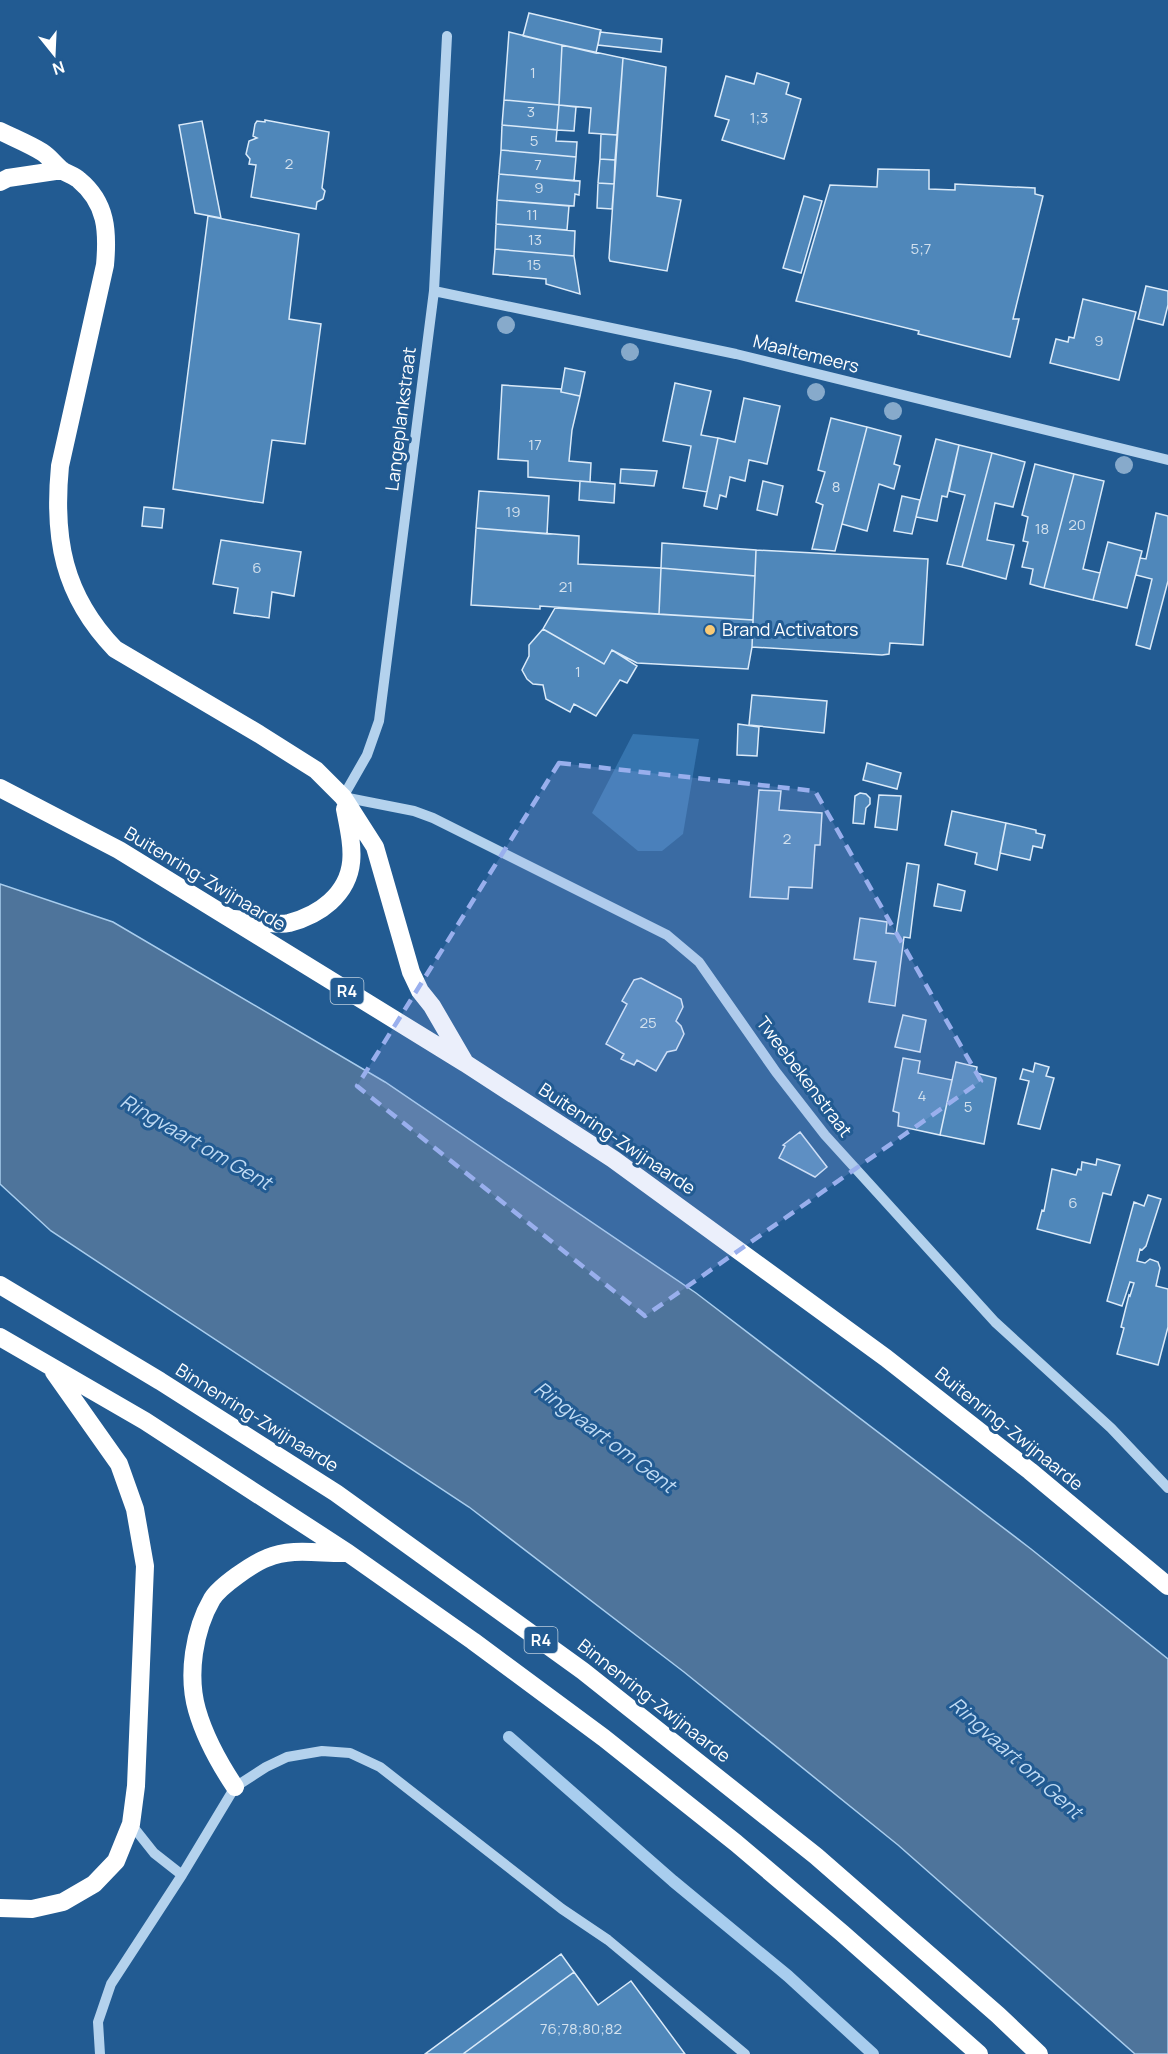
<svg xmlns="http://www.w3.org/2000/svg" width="1168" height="2054" font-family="Manrope,sans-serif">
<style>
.green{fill:#3675af}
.water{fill:#4e749b;stroke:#a8cdee;stroke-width:1.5}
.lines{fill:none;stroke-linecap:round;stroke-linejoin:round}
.stream{stroke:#a8cdee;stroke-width:12}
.building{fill:#4f87ba;stroke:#daeaf9;stroke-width:1.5}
.minor{stroke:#b4d2ed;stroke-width:10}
.highway{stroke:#fff;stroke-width:18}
.tree{fill:#87aacb}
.marked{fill:#99afed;fill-opacity:0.2;stroke:#99afed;stroke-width:4.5;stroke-dasharray:12 8;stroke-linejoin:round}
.poi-dot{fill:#f9ca76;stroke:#225b92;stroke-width:2}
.labels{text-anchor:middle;stroke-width:6;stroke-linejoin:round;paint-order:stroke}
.number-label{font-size:15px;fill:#d3e1ee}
.shield{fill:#225b92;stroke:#bdcede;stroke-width:1.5}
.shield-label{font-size:16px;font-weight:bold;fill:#fff}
.street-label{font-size:18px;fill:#fff;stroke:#225b92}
.poi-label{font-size:18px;fill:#fff;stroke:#225b92;text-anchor:start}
.water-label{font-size:20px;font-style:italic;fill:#c0dbf4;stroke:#225b92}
</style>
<rect width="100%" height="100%" fill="#225b92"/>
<!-- green -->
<path class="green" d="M633,734L699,739L683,834L662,851H638L592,813Z"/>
<!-- water -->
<path class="water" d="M0,884L113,922L385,1082L696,1293L1031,1549L1168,1659V2054H1135L898,1845L684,1672L469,1507L51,1231L0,1184Z"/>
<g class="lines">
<!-- stream -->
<path class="stream" d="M509,1737L673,1881L788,1976L873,2054"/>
</g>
<!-- building -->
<path class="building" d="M529,13L601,30L596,53L523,36Z
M509,32L562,45L559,105L504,100Z
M600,32L662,39L661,52L598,45Z
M562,45L623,58L617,135L589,133L591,108L559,105Z
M623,58L666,67L657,196L681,200L667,271L610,261L609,258Z
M757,73L789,83L786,94L801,99L784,159L722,140L729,120L715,116L726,76L754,84Z
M504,100L559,105L557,130L502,125Z
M559,105L576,107L574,131L557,130Z
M265,120L329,132L322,188L325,191L323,199L317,202L316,209L251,197L256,165L249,164L250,159L246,154L249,141L257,138L253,136L255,124L257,121L265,122Z
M202,121L221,218L195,213L179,125Z
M502,125L557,130L556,141L577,142L576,157L501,150Z
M601,134L617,135L615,160L600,159Z
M501,150L576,157L574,181L499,174Z
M600,159L615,160L614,184L598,183Z
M878,169L929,170V189L955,190V184L1035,188V194L1043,196L1013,319H1019L1010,357L918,334L919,331L796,301L830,185L877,187Z
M499,174L580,181L579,195L575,194L574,206L497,200Z
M598,183L614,184L612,209L597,208Z
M804,196L822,201L801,273L783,268Z
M497,200L569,206L567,230L496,224Z
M208,216L299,234L289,319L321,324L305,444L272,440L263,503L173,489Z
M496,224L575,231L574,256L495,249Z
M495,249L574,256L580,294L546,284V279L493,274Z
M1146,286L1168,291V305L1163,325L1138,319Z
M1083,299L1136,312L1119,380L1050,363L1056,339L1068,342L1069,337L1074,338Z
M565,368L585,372L580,396L561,392Z
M675,383L711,391L701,435L718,438L707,492L683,488L691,446L663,441Z
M502,385L561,389V392L580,396L572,430L569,461L591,463L590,482L528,477V461L498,459Z
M744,398L780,406L767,464L749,460L745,481L730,477L726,497L720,495L717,509L704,506L718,438L735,442Z
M831,418L867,427L835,551L812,549L823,505L816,502L825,472L818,470Z
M867,427L901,436L894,464L900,466L894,489L879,484L867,531L842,524Z
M936,439L959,445L947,497L942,496L937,521L916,517Z
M959,445L992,453L962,567L947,564L965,495L949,491Z
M992,453L1025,462L1013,507L995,503L987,540L1014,545L1006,579L962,567Z
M1035,464L1074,474L1044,588L1030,584L1033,569L1022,567L1028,542L1023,541L1028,517L1022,515Z
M621,469L657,471L654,486L620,483Z
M1074,474L1104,481L1083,569L1100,573L1093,600L1044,588Z
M580,481L615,484L614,503L579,500Z
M763,481L783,486L777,515L757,510Z
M479,491L549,496L547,534L476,528Z
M902,496L920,500L912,534L894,531Z
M144,507L164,509L162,528L142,526Z
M1156,513L1168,516V581L1150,649L1136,645L1152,579L1136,575L1140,558L1146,559Z
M476,528L579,536L578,564L661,568L659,614L540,606V609L471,605Z
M221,540L301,552L294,596L272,592L269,618L234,613L238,588L213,584Z
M1108,542L1142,551L1127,608L1093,600Z
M662,543L756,550L755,576L661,568Z
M756,550L928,559L923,645L890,643L889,654L882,655L752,647Z
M661,568L755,576L753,620L659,614Z
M555,608L753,620L752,647L748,669L637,663L612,650L604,664L543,629Z
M543,629L604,664L612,650L637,666L627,683L620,680L596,716L574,704L570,712L546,699L543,685L533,684L527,679L522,670L529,656V645Z
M752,695L827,701L824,733L749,725Z
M738,724L759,727L757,756L737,755Z
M867,763L901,773L897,789L863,780Z
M759,790L781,791L779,810L822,813L820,845H815L812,888L789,887L788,899L750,897Z
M860,793L866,794L870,798V804L866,808L864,824L853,823L855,796Z
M879,795L901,796L897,830L875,827Z
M952,811L1006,823L997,870L975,864L977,853L945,845Z
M1006,823L1036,830V833L1045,835L1042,848L1033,846L1030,860L1000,853Z
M907,863L919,865L910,938L904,937L895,1006L869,1002L876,962L854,959L860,918L887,922L886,933L896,934Z
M938,884L965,891L961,911L934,906Z
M641,978L681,999L683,1007L676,1021L681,1026L684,1034L676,1050L667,1052L656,1071L637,1060L634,1065L621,1059L624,1054L606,1044L627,1004L622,1001L634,980Z
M903,1015L926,1020L920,1052L895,1047Z
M903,1058L920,1061L918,1073L952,1080L940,1135L898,1126L899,1113L893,1111Z
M956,1062L977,1067L976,1073L996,1078L984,1144L940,1135Z
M1035,1063L1049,1067L1046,1076L1054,1078L1040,1129L1018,1124L1029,1081L1020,1079L1023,1069L1033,1072Z
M800,1132L827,1167L815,1177L779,1158L785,1146L783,1145Z
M1097,1159L1120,1165L1111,1195L1103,1193L1090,1243L1037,1229L1042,1210L1044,1211L1052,1169L1076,1175L1078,1169L1081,1170L1082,1162L1096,1165Z
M1148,1195L1161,1199L1146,1246L1142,1250L1140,1249L1137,1261L1145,1263L1150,1259L1158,1262L1160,1268L1156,1286L1168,1289V1327L1158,1365L1117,1354L1124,1328L1121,1327L1129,1295L1130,1296L1134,1283L1130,1282L1122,1306L1107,1301L1134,1202L1144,1206Z
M561,1954L574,1972L463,2054H425Z
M574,1972L598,2005L631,1981L685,2054H463Z"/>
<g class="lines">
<!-- minor -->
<path class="minor" d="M447,36L434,291L379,721L367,755L343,797L414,811L433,818L667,935L699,962L776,1072L825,1135L995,1322L1111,1428L1168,1488
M434,291L736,354L1168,460
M131,1824L154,1853L182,1875
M100,2054L98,2022L111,1984L182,1875L235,1787L266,1767L287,1757L322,1751L350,1753L380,1767L562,1909L608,1940L745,2054"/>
<!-- highway -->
<path class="highway" d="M0,131C14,138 29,144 42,152C50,157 55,165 63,171C68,174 75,176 79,180C107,203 108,232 105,265L60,466C53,538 63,595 115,649L259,734L316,770L343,797L375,847L411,972L420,991L432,1006L464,1061
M0,182L8,178L62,170
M0,788L119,850L465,1063L613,1159L886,1358L1030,1471L1168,1586
M234,919C249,920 275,926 289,923C304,919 319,912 330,902C360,875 352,845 345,809
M0,1285L160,1381L336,1493L583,1671L816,1856L998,2015L1039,2054
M0,1337L145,1421L348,1553L473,1641L604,1738L736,1843L842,1933L979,2054
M235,1787C219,1763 205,1738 197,1710C187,1675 194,1630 212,1599C220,1586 252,1564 267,1558C292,1547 321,1554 348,1553
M0,1908L32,1909L63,1902L94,1884L116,1861L131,1824L136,1786L145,1566L135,1509L119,1464L54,1372"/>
</g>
<!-- trees -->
<g class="tree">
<circle cx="506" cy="325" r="9"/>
<circle cx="630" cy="352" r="9"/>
<circle cx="816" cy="392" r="9"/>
<circle cx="893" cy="411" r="9"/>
<circle cx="1124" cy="465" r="9"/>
</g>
<!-- marked area -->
<path class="marked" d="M559,763L815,791L981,1081L645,1316L357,1086Z"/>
<!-- markers -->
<circle class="poi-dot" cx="710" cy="630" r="6"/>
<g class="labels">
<!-- number labels -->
<g class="number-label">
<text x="533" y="78">1</text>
<text x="531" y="117">3</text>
<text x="759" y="123">1;3</text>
<text x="534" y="146">5</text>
<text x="289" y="169">2</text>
<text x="538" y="170">7</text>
<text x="539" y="193">9</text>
<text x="532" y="220">11</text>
<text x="535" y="245">13</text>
<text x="921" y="254">5;7</text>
<text x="534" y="270">15</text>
<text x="1099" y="346">9</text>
<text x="535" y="450">17</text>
<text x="836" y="492">8</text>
<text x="513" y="517">19</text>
<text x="1077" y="530">20</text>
<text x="1042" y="534">18</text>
<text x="257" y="573">6</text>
<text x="566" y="592">21</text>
<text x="578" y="677">1</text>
<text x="787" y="844">2</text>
<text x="648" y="1028">25</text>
<text x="922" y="1101">4</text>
<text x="968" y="1112">5</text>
<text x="1073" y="1208">6</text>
<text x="581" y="2034">76;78;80;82</text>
</g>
<!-- shield labels -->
<g class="shield">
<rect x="330.5" y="978" width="33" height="26" rx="4.5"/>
<rect x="524.5" y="1627" width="33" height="26" rx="4.5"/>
</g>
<g class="shield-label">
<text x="347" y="997">R4</text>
<text x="541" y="1646">R4</text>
</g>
<!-- street labels -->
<g class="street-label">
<text transform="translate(806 354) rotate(14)" y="6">Maaltemeers</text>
<text transform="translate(401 419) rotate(-83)" y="6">Langeplankstraat</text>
<text transform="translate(205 879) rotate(31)" y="6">Buitenring-Zwijnaarde</text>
<text transform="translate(804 1077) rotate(53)" y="6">Tweebekenstraat</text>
<text transform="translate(617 1139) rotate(34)" y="6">Buitenring-Zwijnaarde</text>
<text transform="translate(257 1418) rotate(32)" y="6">Binnenring-Zwijnaarde</text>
<text transform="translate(1009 1429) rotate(39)" y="6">Buitenring-Zwijnaarde</text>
<text transform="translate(654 1701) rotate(38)" y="6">Binnenring-Zwijnaarde</text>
</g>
<!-- poi labels -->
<g class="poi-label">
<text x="722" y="636">Brand Activators</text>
</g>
<!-- water labels -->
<g class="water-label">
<text transform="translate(196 1142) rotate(30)" y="7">Ringvaart om Gent</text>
<text transform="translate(605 1437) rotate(37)" y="7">Ringvaart om Gent</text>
<text transform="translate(1016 1758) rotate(42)" y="7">Ringvaart om Gent</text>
</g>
</g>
<!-- north arrow -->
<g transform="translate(54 54) rotate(162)" stroke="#225b92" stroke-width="4.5" paint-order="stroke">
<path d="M0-4.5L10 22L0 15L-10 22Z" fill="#ffffff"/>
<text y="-9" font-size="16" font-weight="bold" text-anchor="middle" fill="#ffffff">N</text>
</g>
</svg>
